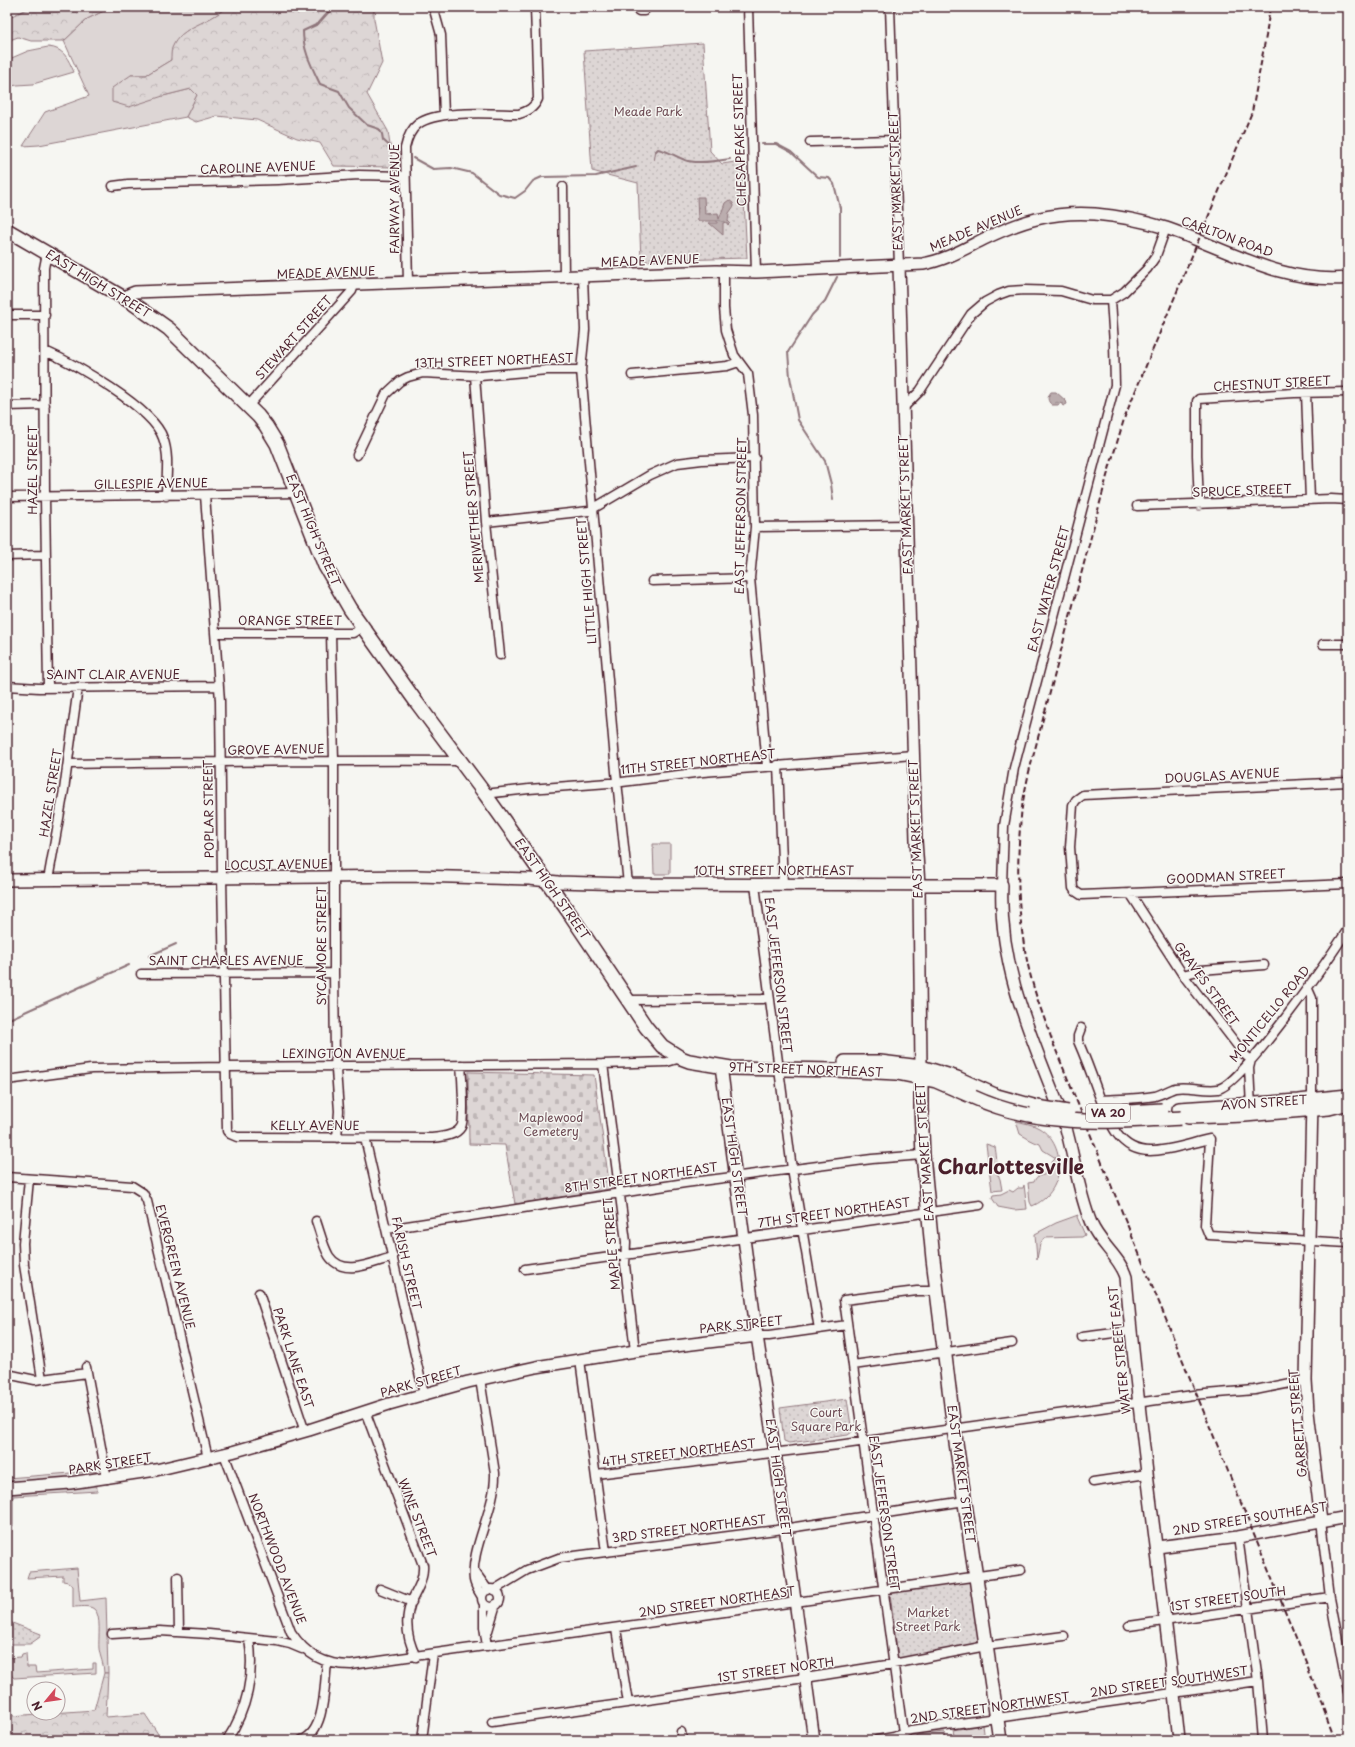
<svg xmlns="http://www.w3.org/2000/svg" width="1355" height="1747" font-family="'Playpen Sans',sans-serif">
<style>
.grass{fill:#ddd6d5;stroke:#947a80}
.forest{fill:url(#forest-crowns);stroke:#947a80}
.cemetery{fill:url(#cemetery-stones);stroke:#947a80}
.park{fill:url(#park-dots);stroke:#947a80}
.water{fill:url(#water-ripples);stroke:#8e747a}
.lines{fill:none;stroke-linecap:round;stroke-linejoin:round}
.stream{stroke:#8e747a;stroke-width:2}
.street-casing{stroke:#4a1f2b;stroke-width:11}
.secondary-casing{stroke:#4a1f2b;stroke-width:14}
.primary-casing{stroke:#4a1f2b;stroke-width:16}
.street{stroke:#f6f6f2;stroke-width:8}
.secondary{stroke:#f6f6f2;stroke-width:11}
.primary{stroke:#f6f6f2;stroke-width:13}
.rail{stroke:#4a1f2b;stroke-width:2;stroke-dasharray:6 3;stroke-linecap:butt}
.primary-bridge-casing{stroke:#4a1f2b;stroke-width:16;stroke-linecap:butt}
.primary-bridge{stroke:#f6f6f2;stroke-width:13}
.labels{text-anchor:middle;stroke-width:3;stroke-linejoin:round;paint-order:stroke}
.shield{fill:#f6f6f2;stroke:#7e6067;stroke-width:1}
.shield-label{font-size:11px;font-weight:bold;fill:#4a1f2b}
.park-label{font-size:12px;fill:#6f4d56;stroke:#f6f6f2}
.street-label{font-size:12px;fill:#4a1f2b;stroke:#f6f6f2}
.town-label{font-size:20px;font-weight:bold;fill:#4a1f2b;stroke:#f6f6f2}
</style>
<defs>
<pattern id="forest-crowns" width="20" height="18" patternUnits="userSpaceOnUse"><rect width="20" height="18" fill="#ddd6d5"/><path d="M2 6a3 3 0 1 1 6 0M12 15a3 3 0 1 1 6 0" fill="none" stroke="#bfb7b7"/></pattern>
<pattern id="cemetery-stones" width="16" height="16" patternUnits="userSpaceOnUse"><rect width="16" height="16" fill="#ddd6d5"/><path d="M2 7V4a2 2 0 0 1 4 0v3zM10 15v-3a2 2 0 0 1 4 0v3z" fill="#bfb7b7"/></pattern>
<pattern id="park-dots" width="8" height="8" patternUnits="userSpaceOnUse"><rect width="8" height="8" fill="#ddd6d5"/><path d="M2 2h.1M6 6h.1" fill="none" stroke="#bfb7b7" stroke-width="1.8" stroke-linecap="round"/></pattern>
<pattern id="water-ripples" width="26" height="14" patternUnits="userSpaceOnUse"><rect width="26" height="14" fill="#bbadae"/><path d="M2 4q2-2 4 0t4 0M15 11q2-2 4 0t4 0" fill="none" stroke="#9a8c8e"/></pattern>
</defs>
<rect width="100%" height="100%" fill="#f6f6f2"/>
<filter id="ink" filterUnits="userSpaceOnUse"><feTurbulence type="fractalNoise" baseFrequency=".025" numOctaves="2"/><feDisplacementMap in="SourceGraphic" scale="8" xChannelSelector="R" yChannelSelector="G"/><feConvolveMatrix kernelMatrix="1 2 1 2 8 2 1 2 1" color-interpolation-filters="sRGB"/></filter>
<g filter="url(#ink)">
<!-- grass -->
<path class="grass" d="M112,7H226C205,29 174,23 171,60L146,75H131L163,96L191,89L197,95L186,117L39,145L23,146L45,112L89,96L64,41L87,19Z
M48,47C64,48 68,59 74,72L33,84L17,85L7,87V60L28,51Z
M653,844H670V874H654Z
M1016,1121C1023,1123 1033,1124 1039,1128C1069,1146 1064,1194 1032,1206L1030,1202L1028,1183L1034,1182C1036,1177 1037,1176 1044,1175L1047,1169L1051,1168L1052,1162L1056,1158L1043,1150L1040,1144C1033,1142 1027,1138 1020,1134Z
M986,1144L995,1147C996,1152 998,1167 996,1172L1000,1179L1002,1190L992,1191Z
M1024,1185L1027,1209L1014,1210L998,1207L992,1198L993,1195L1001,1194L1009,1190L1013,1192L1018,1188H1023Z
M1078,1215L1077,1217L1085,1235L1082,1237L1044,1238L1040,1244L1037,1259L1035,1234L1056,1223Z
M96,1471L97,1491L13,1496V1525L7,1544V1478Z
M77,1568L80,1601L106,1598L108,1673H104C104,1664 100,1657 99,1649C98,1639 102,1615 94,1609C89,1605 80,1607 73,1607V1586L68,1582L63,1581V1576L27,1578L29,1572Z
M26,1653L27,1667H35L36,1673L93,1669V1663H96V1673L14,1678L7,1670V1658L21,1657L22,1654Z
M982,1725L984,1740H955L953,1730Z
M944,1732L945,1740H918L917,1735Z"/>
<!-- forest -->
<path class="forest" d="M32,7H112L87,19L64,41H31L18,37L7,41V18Z
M226,7H374V19L382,63L367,94L388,131L393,167L334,166L320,143L297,138L257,120L217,116L196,122L186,117L197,95L191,89L163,96L129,107L112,102V88L131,75H146L171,60C171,57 171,51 172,48C181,25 210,24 226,7Z
M104,1673H108L106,1717L145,1714L160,1737L136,1740H7V1720L11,1716L94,1710Z"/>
<!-- cemetery -->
<path class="cemetery" d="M468,1072L594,1075L610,1189L515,1204L505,1145L469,1144Z"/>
<!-- park -->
<path class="park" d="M703,43L710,151L722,164L742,161L747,258L641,261L638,183L592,171L584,51Z
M847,1399L852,1432L848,1435L789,1443L784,1441L780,1408Z
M970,1581L979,1640L978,1643L901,1658L898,1657L890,1593Z
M7,1621L41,1634L40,1637L30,1644H7Z"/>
<!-- water -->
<path class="water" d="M697,197H704L705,214L718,213L719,219C721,214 723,209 725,203L729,200L733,203L734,206L729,213L728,221L730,223L728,225L726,222L723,223V235L709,223H717V221H698Z
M1051,392H1056L1066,401L1067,404L1063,406L1061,403L1058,405H1052C1047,401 1047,397 1051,392Z"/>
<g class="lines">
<!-- stream -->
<path class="stream" d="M333,7L318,24L303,31C303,51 312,67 320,84L339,91L349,108L367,125L379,129L382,134L383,140L395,151
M762,144H776L791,152L818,177L829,178L834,184L840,208V258
M413,158L433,169L451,168L472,173L499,194L515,198L525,191L533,181L542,177L596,176L636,167
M654,159L655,152L658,149C668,151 675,156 685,160C695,164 718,161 730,159
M833,500L831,484L825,461L798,420L790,377L788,352L812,315L825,301L837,277
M149,956L176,944
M7,1020L129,965"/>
<defs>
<path id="street" d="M633,7L639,11H644L647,7
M748,7L756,272
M890,7L899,266
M434,10L441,35L444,115
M810,142L894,140
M113,186L128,184L278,180L359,175L405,176
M563,187L564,277
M47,253L44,268L45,498L48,687
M724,271V308L726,330L734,355L748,374L753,415L755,527L750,578L767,766
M583,276L585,330L581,370L616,772L628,884
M408,283L405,148C407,139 410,130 418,124C438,109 494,114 519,114C528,111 534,108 538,99L535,7
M7,315H45
M45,351C75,364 153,408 163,438C170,456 166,477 166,496
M632,375L727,366L739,362
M475,376L486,522L500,655
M1306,393L1310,500
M7,406L45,405
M248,406L352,291L354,285
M903,408L920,391L971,314L985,302L998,295L1009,291L1025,290L1061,291L1092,300H1111L1124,292L1147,269L1156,256L1166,228
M357,455L386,394L400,381L408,377L423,373L480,376L547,370H581
M205,495L220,701L222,878L227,1131L230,1134L237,1137L432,1138C441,1137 456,1136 461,1127C465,1121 462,1076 461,1065
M7,497L296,493
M1199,505L1197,455V401L1199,399L1294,393L1348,392
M1137,506L1331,499L1348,500
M486,522L589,511L650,475L677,463L702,460L755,458
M755,527L907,525
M7,556L46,555
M652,581L750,578
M216,633H353L362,627
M331,633L334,761V973L335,1056L339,1111L337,1138
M1323,644H1348
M7,686L39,688L219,686
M68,764C199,762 329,760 460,761
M778,765L783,884
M1348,782L1083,795L1076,800L1073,805L1070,847L1073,888L1075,891L1081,895L1348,884
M485,794L529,789L622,782L703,772L913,755
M48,880L64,790L78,687
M755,885L792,1169L819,1329
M1002,885L1004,826L1014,768L1115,385L1114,344L1111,300
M1130,893L1183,975L1244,1054L1251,1060
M141,974L334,973
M1183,975L1201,970L1264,965
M1308,989L1312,998V1100
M628,1000L763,999L769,997
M1081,1028L1078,1036V1041C1085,1057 1091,1073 1097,1090C1107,1116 1116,1151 1150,1151C1170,1151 1191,1143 1210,1139L1205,1225L1209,1235L1348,1243
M1251,1060L1249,1068L1251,1107
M603,1064L626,1242L625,1265L635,1351
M7,1080L91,1069L225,1067L603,1064L667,1062L681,1058
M1101,1100C1118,1099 1138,1099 1155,1096C1162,1094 1169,1090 1175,1088C1190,1086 1205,1091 1218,1089C1242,1085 1332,954 1348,929
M365,1138L424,1394
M7,1177L132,1186L143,1193L147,1201L208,1458
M29,1179L23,1243L24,1265L42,1379
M316,1221C320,1232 323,1246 329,1256C344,1278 373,1262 393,1257
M387,1229L685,1183L872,1159L923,1155
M525,1269L980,1205
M259,1293L305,1432
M757,1336H769L847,1325
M1082,1337L1130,1331
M580,1360L606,1552
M853,1365L1012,1343
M86,1367L107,1479
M7,1374L35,1380L87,1373
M480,1379L495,1473C496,1509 470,1548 474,1580C475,1586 479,1592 482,1597
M365,1411L423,1565C424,1579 418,1588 412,1600C404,1619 407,1639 416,1657
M224,1454L291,1632C306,1655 324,1665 351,1665C575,1634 798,1602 1021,1570
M596,1474L838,1445L1193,1395L1255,1390L1306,1380
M1093,1482L1147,1474
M1321,1521L1330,1597L1348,1693
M1238,1537L1258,1681L1263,1740
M475,1572L488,1590
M178,1577L179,1632
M380,1589L412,1602
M482 1598a9 9 0 1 1 18 0a9 9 0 1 1-18 0Z
M494,1590L527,1570L559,1558L776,1530L965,1501
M484,1604V1627L487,1646
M1129,1626L1330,1597
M616,1629L628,1703
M112,1634L160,1631L209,1634L277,1641L290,1644L302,1649
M487,1634L496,1604
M492,1722L805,1678L893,1664L986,1646L1064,1636
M681,1732L682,1740
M227,1740C247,1710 255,1674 249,1639
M302,1740C326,1731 324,1685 327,1663
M422,1740L433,1654
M877,1740L894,1737L911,1730L1258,1681
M904,1740L844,1300L917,1291H937"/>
<path id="secondary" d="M899,266L916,840L919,885L921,1067
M126,299L130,294L135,292L716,271L756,272L923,264C946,260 964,249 984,239C1021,221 1053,211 1095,214C1119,216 1143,221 1166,228C1225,248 1283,285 1348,278
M7,880L416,876L529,879L558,882L628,884L1002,885C998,969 1034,1042 1063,1118C1074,1153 1077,1189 1091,1223C1099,1243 1120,1257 1126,1277C1139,1432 1163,1586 1179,1740
M721,1066L757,1336L775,1453L814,1740
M1312,1102L1306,1380L1308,1412L1321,1521
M7,1488L70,1483L156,1470L232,1452L309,1430L389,1404L468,1382L536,1367L635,1351L757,1336
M1157,1547L1238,1537L1348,1517"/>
<path id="primary" d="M7,230L131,302L169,329L258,416L266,426L277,444L325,566L350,609L417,703L485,794L568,911L646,1027L662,1046L681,1058L689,1061L731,1068L835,1070L897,1073L936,1081L973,1097
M845,1062H880L921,1067L957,1078L997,1096L1037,1107
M921,1067V1108L923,1155L933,1259L954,1429L1000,1740
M1179,1109L1298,1101L1348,1096
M1188,1117L1245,1115L1329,1108L1341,1105L1348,1101"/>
</defs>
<!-- street casing -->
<use href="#street" class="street-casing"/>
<!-- secondary casing -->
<use href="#secondary" class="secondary-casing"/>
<!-- primary casing -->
<use href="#primary" class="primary-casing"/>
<!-- street -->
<use href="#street" class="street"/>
<!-- secondary -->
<use href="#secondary" class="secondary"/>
<!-- primary -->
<use href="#primary" class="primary"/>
<!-- rail -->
<path class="rail" d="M1270,7L1266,36L1252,112L1125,416L1107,476L1029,772C1026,787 1022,802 1021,817C1015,877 1018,940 1037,998C1042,1013 1048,1028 1053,1043L1308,1667L1335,1740"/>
<defs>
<path id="primary-bridge" d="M973,1097C1040,1128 1109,1122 1181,1118
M1037,1107L1068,1112
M1095,1114L1162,1110"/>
</defs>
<!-- primary-bridge casing -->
<use href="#primary-bridge" class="primary-bridge-casing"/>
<!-- primary-bridge -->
<use href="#primary-bridge" class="primary-bridge"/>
</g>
</g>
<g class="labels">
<!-- shield labels -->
<rect class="shield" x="1086" y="1104" width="44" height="18" rx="3"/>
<g class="shield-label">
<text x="1108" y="1117">VA 20</text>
</g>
<!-- park labels -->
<g class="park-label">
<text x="648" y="116">Meade Park</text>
<text x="551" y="1122">Maplewood<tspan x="551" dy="14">Cemetery</tspan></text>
<text x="826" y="1417">Court<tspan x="826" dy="14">Square Park</tspan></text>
<text x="928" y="1617">Market<tspan x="928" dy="14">Street Park</tspan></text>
</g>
<!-- street labels -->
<g class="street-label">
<text transform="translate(740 140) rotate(-92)" y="4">CHESAPEAKE STREET</text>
<text transform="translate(258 168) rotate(-2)" y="4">CAROLINE AVENUE</text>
<text transform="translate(896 181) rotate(-92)" y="4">EAST MARKET STREET</text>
<text transform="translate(395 199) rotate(-90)" y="4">FAIRWAY AVENUE</text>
<text transform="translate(976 229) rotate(-23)" y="4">MEADE AVENUE</text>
<text transform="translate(1227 237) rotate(20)" y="4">CARLTON ROAD</text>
<text transform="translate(650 261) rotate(-2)" y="4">MEADE AVENUE</text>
<text transform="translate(326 273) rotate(-2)" y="4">MEADE AVENUE</text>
<text transform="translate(98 284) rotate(31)" y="4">EAST HIGH STREET</text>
<text transform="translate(294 338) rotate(-48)" y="4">STEWART STREET</text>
<text transform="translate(494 361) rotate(-2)" y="4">13TH STREET NORTHEAST</text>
<text transform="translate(1272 384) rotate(-3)" y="4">CHESTNUT STREET</text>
<text transform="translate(33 470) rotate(-90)" y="4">HAZEL STREET</text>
<text transform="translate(151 484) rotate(-1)" y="4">GILLESPIE AVENUE</text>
<text transform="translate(1242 491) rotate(-2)" y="4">SPRUCE STREET</text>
<text transform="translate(906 505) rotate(-92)" y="4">EAST MARKET STREET</text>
<text transform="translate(741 516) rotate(-89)" y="4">EAST JEFFERSON STREET</text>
<text transform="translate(474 517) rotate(-95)" y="4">MERIWETHER STREET</text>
<text transform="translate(313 530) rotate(67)" y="4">EAST HIGH STREET</text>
<text transform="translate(587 581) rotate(-95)" y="4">LITTLE HIGH STREET</text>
<text transform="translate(1049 589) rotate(-75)" y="4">EAST WATER STREET</text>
<text x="290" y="625">ORANGE STREET</text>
<text x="113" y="679">SAINT CLAIR AVENUE</text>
<text transform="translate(276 750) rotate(-1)" y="4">GROVE AVENUE</text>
<text transform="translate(698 762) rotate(-6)" y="4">11TH STREET NORTHEAST</text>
<text transform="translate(1222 776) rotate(-3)" y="4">DOUGLAS AVENUE</text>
<text transform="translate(51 793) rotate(-81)" y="4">HAZEL STREET</text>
<text transform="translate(209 809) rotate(-91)" y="4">POPLAR STREET</text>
<text transform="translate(916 829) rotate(-92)" y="4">EAST MARKET STREET</text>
<text transform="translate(276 865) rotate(-1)" y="4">LOCUST AVENUE</text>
<text x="774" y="875">10TH STREET NORTHEAST</text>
<text transform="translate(1226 877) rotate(-3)" y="4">GOODMAN STREET</text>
<text transform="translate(552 889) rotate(55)" y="4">EAST HIGH STREET</text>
<text transform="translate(322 946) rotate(-90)" y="4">SYCAMORE STREET</text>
<text x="226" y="965">SAINT CHARLES AVENUE</text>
<text transform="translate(778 975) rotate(83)" y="4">EAST JEFFERSON STREET</text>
<text transform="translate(1206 984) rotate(54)" y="4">GRAVES STREET</text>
<text transform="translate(1270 1014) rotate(-51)" y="4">MONTICELLO ROAD</text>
<text x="344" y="1058">LEXINGTON AVENUE</text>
<text transform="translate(806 1070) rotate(2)" y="4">9TH STREET NORTHEAST</text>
<text transform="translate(1264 1103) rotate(-4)" y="4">AVON STREET</text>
<text x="315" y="1130">KELLY AVENUE</text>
<text transform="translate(925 1152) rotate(-94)" y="4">EAST MARKET STREET</text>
<text transform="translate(734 1157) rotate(82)" y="4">EAST HIGH STREET</text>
<text transform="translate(641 1178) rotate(-8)" y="4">8TH STREET NORTHEAST</text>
<text transform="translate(834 1213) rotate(-8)" y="4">7TH STREET NORTHEAST</text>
<text transform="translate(612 1244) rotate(-95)" y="4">MAPLE STREET</text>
<text transform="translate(406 1263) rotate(77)" y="4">FARISH STREET</text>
<text transform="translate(175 1267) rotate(76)" y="4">EVERGREEN AVENUE</text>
<text transform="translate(741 1325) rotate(-6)" y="4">PARK STREET</text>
<text transform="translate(1120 1350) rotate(-96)" y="4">WATER STREET EAST</text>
<text transform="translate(293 1358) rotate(72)" y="4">PARK LANE EAST</text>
<text transform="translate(421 1382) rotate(-16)" y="4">PARK STREET</text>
<text transform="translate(1298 1423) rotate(-95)" y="4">GARRETT STREET</text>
<text transform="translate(679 1453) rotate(-7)" y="4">4TH STREET NORTHEAST</text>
<text transform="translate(110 1464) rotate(-9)" y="4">PARK STREET</text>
<text transform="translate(961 1474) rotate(82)" y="4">EAST MARKET STREET</text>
<text transform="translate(778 1478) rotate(82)" y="4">EAST HIGH STREET</text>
<text transform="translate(884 1513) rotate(82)" y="4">EAST JEFFERSON STREET</text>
<text transform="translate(417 1518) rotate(69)" y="4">WINE STREET</text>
<text transform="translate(1250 1519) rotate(-9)" y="4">2ND STREET SOUTHEAST</text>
<text transform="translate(689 1529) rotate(-7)" y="4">3RD STREET NORTHEAST</text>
<text transform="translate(277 1559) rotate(69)" y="4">NORTHWOOD AVENUE</text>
<text transform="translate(1228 1599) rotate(-8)" y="4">1ST STREET SOUTH</text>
<text transform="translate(717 1602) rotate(-8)" y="4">2ND STREET NORTHEAST</text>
<text transform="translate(776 1670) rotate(-8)" y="4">1ST STREET NORTH</text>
<text transform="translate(1169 1682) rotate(-8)" y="4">2ND STREET SOUTHWEST</text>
<text transform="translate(990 1708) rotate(-8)" y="4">2ND STREET NORTHWEST</text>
</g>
<!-- town labels -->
<g class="town-label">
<text x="1011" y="1174">Charlottesville</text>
</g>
</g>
<!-- margin -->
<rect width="1355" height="1747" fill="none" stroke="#f6f6f2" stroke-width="24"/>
<rect x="12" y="12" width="1331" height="1723" fill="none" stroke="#4a1f2b" stroke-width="1.5" filter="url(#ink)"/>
<!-- north arrow -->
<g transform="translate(46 1701) rotate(241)"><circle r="19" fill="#f6f6f2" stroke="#b1a0a2"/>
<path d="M0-3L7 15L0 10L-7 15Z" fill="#d1495b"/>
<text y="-6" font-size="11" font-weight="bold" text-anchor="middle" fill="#4a1f2b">N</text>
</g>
</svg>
